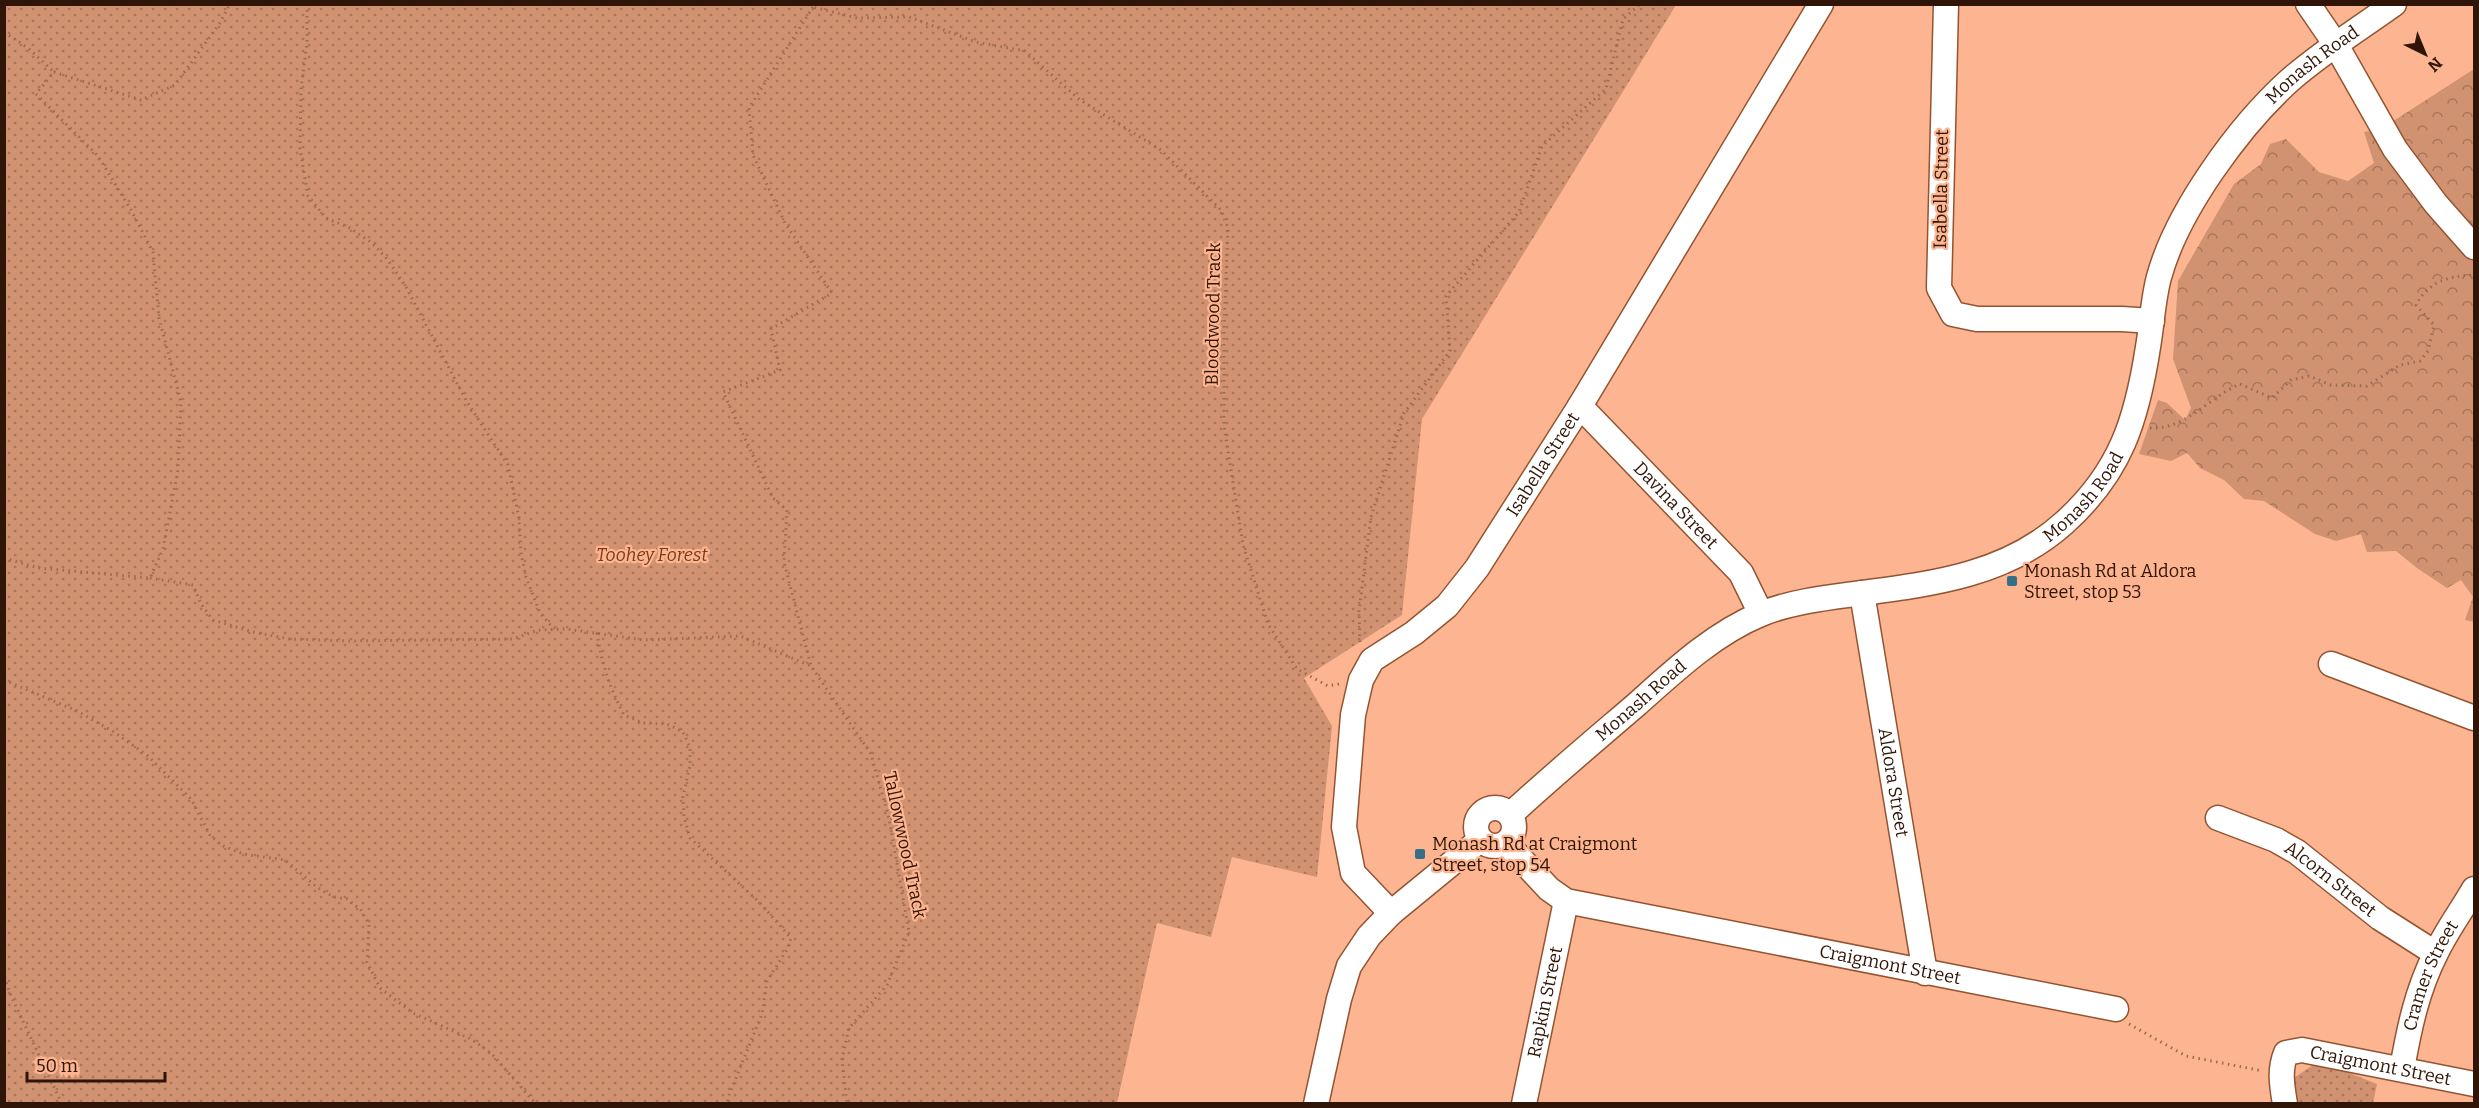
<svg xmlns="http://www.w3.org/2000/svg" width="2479" height="1108" font-family="Bitter,serif">
<style>
.forest{fill:url(#forest-crowns)}
.park{fill:url(#park-dots)}
.lines{fill:none;stroke-linecap:round;stroke-linejoin:round}
.minor-casing{stroke:#935431;stroke-width:27}
.path{stroke:#9c6a50;stroke-width:3;stroke-dasharray:1.5 4.5;stroke-linecap:butt}
.minor{stroke:#fff;stroke-width:24}
.poi-dot{fill:#346f87;stroke:#fcb590;stroke-width:2}
.labels{text-anchor:middle;stroke-width:4.5;stroke-linejoin:round;paint-order:stroke}
.street-label{font-size:18px;fill:#2f1507;stroke:#fcb590}
.park-label{font-size:18px;font-style:italic;fill:#7a3b15;stroke:#fcb590}
.poi-label{font-size:18px;fill:#2f1507;stroke:#fcb590;text-anchor:start}
</style>
<defs>
<pattern id="forest-crowns" width="20" height="18" patternUnits="userSpaceOnUse" patternTransform="scale(1.5)"><rect width="20" height="18" fill="#d09271"/><path d="M2 6a3 3 0 1 1 6 0M12 15a3 3 0 1 1 6 0" fill="none" stroke="#a9765b"/></pattern>
<pattern id="park-dots" width="8" height="8" patternUnits="userSpaceOnUse" patternTransform="scale(1.5)"><rect width="8" height="8" fill="#d09271"/><path d="M2 2h.1M6 6h.1" fill="none" stroke="#a9765b" stroke-width="1.8" stroke-linecap="round"/></pattern>
</defs>
<rect width="100%" height="100%" fill="#fcb590"/>
<!-- forest -->
<path class="forest" d="M2474,69V622L2465,620L2473,597L2461,580L2447,588L2417,568L2396,551L2367,552L2361,534L2336,541L2315,534L2264,501L2244,499L2224,480L2200,468L2187,453L2171,461L2139,454L2158,400L2167,403L2185,420L2191,408L2173,359L2178,281L2234,184L2261,164L2270,144L2286,139L2319,172L2348,181L2374,163L2364,132L2381,129Z"/>
<!-- park -->
<path class="park" d="M5,4H1676V5L1422,419L1402,615L1304,678L1332,726L1317,877L1232,857L1211,937L1157,923L1117,1103L5,1104Z
M2313,1065L2347,1072L2377,1084L2373,1103H2296L2292,1079Z"/>
<g class="lines">
<defs>
<g id="minor">
<path d="M1946,4L1939,288L1953,314L1977,319H2122L2152,321"/>
<path d="M2308,4L2336,45L2395,149L2436,204L2474,247"/>
<path id="s1" d="M1580,406L1741,573L1761,614"/>
<path id="s2" d="M1862,593L1925,973"/>
<path d="M2331,664L2474,718"/>
<circle cx="1495" cy="827" r="19"/>
<path id="s3" d="M1510,815C1551,777 1594,741 1636,705C1674,671 1713,634 1761,614C1790,602 1824,598 1855,594C1931,584 2005,576 2064,523C2121,472 2137,419 2148,347C2152,324 2153,299 2159,277C2177,211 2239,126 2290,80C2322,52 2359,29 2394,4"/>
<path id="s4" d="M2218,818L2276,840L2297,852L2380,918L2435,953"/>
<path id="s5" d="M1506,843L1549,889L1566,901L2116,1009"/>
<path id="s6" d="M1391,913L1353,873L1344,827L1353,715L1361,680L1372,660L1414,633L1447,606L1477,568L1580,406L1821,4"/>
<path id="s7" d="M2402,1069C2409,1029 2417,990 2436,953C2447,930 2462,910 2474,889"/>
<path d="M1316,1104L1339,999L1349,966L1369,936L1391,913L1480,840"/>
<path id="s8" d="M1524,1104L1566,901"/>
<path id="s9" d="M2285,1104C2282,1086 2279,1070 2286,1053L2302,1050L2474,1084"/>
</g>
</defs>
<!-- minor casing -->
<use href="#minor" class="minor-casing"/>
<!-- path -->
<path class="path" d="M307,4V43L301,88L300,149L308,196L326,218L350,228L372,243L388,260L406,287L467,402L508,465L519,518L521,553L526,577L540,613L554,629
M810,4L813,7L857,18L909,17L976,42L1025,51L1080,100L1161,150L1221,210L1228,228L1224,326V426L1243,545L1268,624L1297,669L1328,686L1339,684
M813,7L749,108L753,155L785,223L832,293L771,329L780,370L723,392L773,498L787,510L784,562L811,666L871,754L889,818L909,932L887,985L849,1028L842,1059L847,1104
M4,32L28,48L54,72
M2150,428C2186,430 2209,397 2240,384L2272,398L2291,380L2309,376L2331,385L2367,386L2400,365L2420,361L2428,351L2434,325L2416,305C2429,281 2448,276 2474,275
M4,558L39,568L150,578L163,549L178,470L181,402L159,318L153,252L131,210L98,156L36,94L54,72L141,100L175,85L220,23L230,4
M150,578L193,585L201,604L213,620L253,632L290,639L349,641L513,639L538,630L566,629L644,640L740,636L811,666
M597,633C602,665 609,686 624,715L643,723L667,724L683,732L690,747V765L683,797L684,817L690,838L760,903L791,938L788,948L767,981L762,1014L729,1095L727,1104
M1360,642L1359,611L1371,517L1404,413L1450,351L1446,296L1519,212L1542,146L1606,89L1623,19L1640,4
M4,680L77,711L114,732L148,756L191,799L210,835L221,845L243,854L285,860L318,888L334,897L347,899L361,910L369,924L367,962L380,988L413,1013L471,1039L491,1053L536,1104
M4,977L12,998L62,1104
M2129,1024L2186,1056L2263,1071"/>
<!-- minor -->
<use href="#minor" class="minor"/>
</g>
<!-- markers -->
<g class="poi-dot">
<rect x="2006" y="575" width="12" height="12" rx="3"/>
<rect x="1414" y="848" width="12" height="12" rx="3"/>
</g>
<g class="labels">
<!-- street labels -->
<g class="street-label">
<text dy="6" stroke="none"><textPath href="#s3" startOffset="1180">Monash Road</textPath></text>
<text transform="translate(1941 189) rotate(-89)" y="6">Isabella Street</text>
<text transform="translate(1213 314) rotate(-89)" y="6">Bloodwood Track</text>
<text dy="6" stroke="none"><textPath href="#s6" startOffset="537">Isabella Street</textPath></text>
<text dy="6" stroke="none"><textPath href="#s3" startOffset="676">Monash Road</textPath></text>
<text dy="6" stroke="none"><textPath href="#s1" startOffset="138">Davina Street</textPath></text>
<text dy="6" stroke="none"><textPath href="#s3" startOffset="174">Monash Road</textPath></text>
<text dy="6" stroke="none"><textPath href="#s2" startOffset="192">Aldora Street</textPath></text>
<text transform="translate(905 845) rotate(78)" y="6">Tallowwood Track</text>
<text dy="6" stroke="none"><textPath href="#s4" startOffset="129">Alcorn Street</textPath></text>
<text dy="6" stroke="none"><textPath href="#s5" startOffset="414">Craigmont Street</textPath></text>
<text dy="6" stroke="none"><textPath href="#s7" startOffset="98">Cramer Street</textPath></text>
<text dy="6" stroke="none"><textPath href="#s8" startOffset="104">Rapkin Street</textPath></text>
<text dy="6" stroke="none"><textPath href="#s9" startOffset="148">Craigmont Street</textPath></text>
</g>
<!-- park labels -->
<g class="park-label">
<text x="652" y="561">Toohey Forest</text>
</g>
<!-- poi labels -->
<g class="poi-label">
<text x="2024" y="577">Monash Rd at Aldora<tspan x="2024" dy="21">Street, stop 53</tspan></text>
<text x="1432" y="850">Monash Rd at Craigmont<tspan x="1432" dy="21">Street, stop 54</tspan></text>
</g>
</g>
<!-- border -->
<rect width="2479" height="1108" fill="none" stroke="#2f1507" stroke-width="12"/>
<!-- north arrow -->
<g transform="translate(2425 54) rotate(137)" stroke="#fcb590" stroke-width="4.5" paint-order="stroke">
<path d="M0-4.5L10 22L0 15L-10 22Z" fill="#2f1507"/>
<text y="-9" font-size="16" font-weight="bold" text-anchor="middle" fill="#2f1507">N</text>
</g>
<!-- scale -->
<path d="M27 1072v9h138v-9" fill="none" stroke="#2f1507" stroke-width="3"/>
<text x="36" y="1072" font-size="18" fill="#2f1507" stroke="#fcb590" stroke-width="4.5" paint-order="stroke">50 m</text>
</svg>
